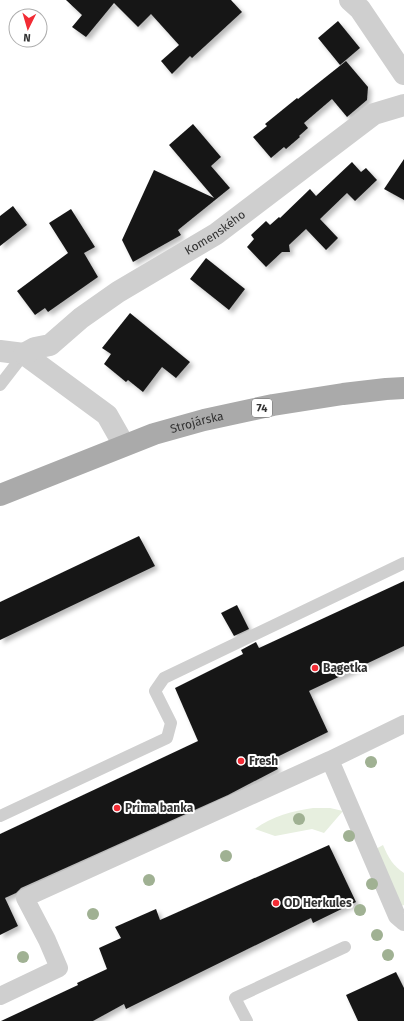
<svg xmlns="http://www.w3.org/2000/svg" width="404" height="1021" font-family="'Fira Sans',sans-serif">
<style>
.green{fill:#e7efdf}
.building{fill:#191919;filter:url(#shadow)}
.lines{fill:none;stroke-linecap:round;stroke-linejoin:round}
.service{stroke:#cfcfcf;stroke-width:12}
.pedestrian{stroke:#cfcfcf;stroke-width:18}
.minor{stroke:#cfcfcf;stroke-width:22}
.primary{stroke:#aaa;stroke-width:22}
.tree{fill:#a0b193}
.poi-dot{fill:#f22b34;stroke:#fff;stroke-width:1.5}
.labels{text-anchor:middle;stroke-width:4;stroke-linejoin:round;paint-order:stroke}
.shield{fill:#fff;stroke:#707070;stroke-width:1}
.shield-label{font-size:11px;font-weight:bold;fill:#323232}
.street-label{font-size:12px;fill:#323232;stroke:#fff}
.poi-label{font-size:12px;font-weight:bold;fill:#323232;stroke:#fff;text-anchor:start}
</style>
<defs>
<filter id="shadow"><feDropShadow dx="3.5" dy="3.5" stdDeviation="2" flood-color="#0004"/></filter>
</defs>
<rect width="100%" height="100%" fill="#fff"/>
<!-- green -->
<path class="green" d="M313,808H330L343,811L324,833L312,829L275,836L255,829C272,816 293,811 313,808Z
M383,845C388,857 393,866 404,873V905L401,906L374,850Z"/>
<!-- building -->
<path class="building" d="M66,0H231L242,12L192,58L190,56L172,74L161,61L179,45L151,14L138,27L114,3L86,37L72,27L82,15Z
M338,21L360,48L340,65L318,38Z
M346,61L368,87L367,100L347,117L332,99L304,123L308,128L299,136L300,137L286,149L284,147L271,158L253,137L267,126L265,124L297,98L298,99Z
M193,124L221,157L211,166L230,188L178,230L181,235L133,262L122,240L154,170L214,198L169,145Z
M404,159V200L384,189Z
M352,162L361,172L366,168L377,180L355,201L347,193L320,219L338,238L326,250L306,229L289,245L290,252H282L266,267L247,247L254,239L251,235L266,221L270,225L279,217L280,218L310,189L316,196Z
M13,206L27,225L0,246V216Z
M71,209L95,247L84,253L98,277L48,312L45,308L35,315L17,291L68,253L49,223Z
M206,258L245,289L229,310L190,279Z
M130,313L190,362L176,378L162,367L143,392L128,380L126,382L104,364L111,354L102,348Z
M139,536L155,566L0,640V602Z
M404,581V646L309,691L328,732L273,759L278,769L228,795L21,888L16,893L5,898L18,926L0,935V834L198,741L175,688L243,654L241,650L256,642L259,648Z
M237,605L249,629L234,636L221,613Z
M329,845L356,902L313,923L311,918L126,1009L124,1004L93,1021H1L78,985L77,983L107,969L99,948L121,938L115,927L156,909L160,920Z
M396,972L404,988V1021H358L346,995Z"/>
<g class="lines">
<!-- service -->
<path class="service" d="M0,385L24,354
M0,816L167,738L171,723L155,691L164,678L404,563
M247,1021L235,998L345,947"/>
<!-- pedestrian -->
<path class="pedestrian" d="M330,760L397,916L404,922
M0,996L59,968L47,940L25,898L330,760L404,724"/>
<!-- minor -->
<g class="minor">
<path d="M350,0L360,9L404,74"/>
<path d="M0,351L24,354L107,415L124,445"/>
<path id="s1" d="M24,354L35,348L50,345L81,318L118,292L216,234L374,114L404,105"/>
</g>
<!-- primary -->
<path class="primary" id="s2" d="M0,495L154,434L204,420L273,405L343,394L386,389L404,388"/>
</g>
<!-- trees -->
<g class="tree">
<circle cx="371" cy="762" r="6"/>
<circle cx="299" cy="819" r="6"/>
<circle cx="349" cy="836" r="6"/>
<circle cx="226" cy="856" r="6"/>
<circle cx="149" cy="880" r="6"/>
<circle cx="372" cy="884" r="6"/>
<circle cx="360" cy="910" r="6"/>
<circle cx="93" cy="914" r="6"/>
<circle cx="377" cy="935" r="6"/>
<circle cx="388" cy="955" r="6"/>
<circle cx="23" cy="957" r="6"/>
</g>
<!-- markers -->
<g class="poi-dot">
<circle cx="315" cy="668" r="4"/>
<circle cx="241" cy="761" r="4"/>
<circle cx="117" cy="808" r="4"/>
<circle cx="276" cy="903" r="4"/>
</g>
<g class="labels">
<!-- shield labels -->
<rect class="shield" x="252" y="399" width="20" height="18" rx="3"/>
<g class="shield-label">
<text x="262" y="412">74</text>
</g>
<!-- street labels -->
<g class="street-label">
<text dy="4" stroke="none"><textPath href="#s1" startOffset="228">Komenského</textPath></text>
<text dy="4" stroke="none"><textPath href="#s2" startOffset="210">Strojárska</textPath></text>
</g>
<!-- poi labels -->
<g class="poi-label">
<text x="323" y="672">Bagetka</text>
<text x="249" y="765">Fresh</text>
<text x="125" y="812">Prima banka</text>
<text x="284" y="907">OD Herkules</text>
</g>
</g>
<!-- north arrow -->
<g transform="translate(28 28) rotate(185)"><circle r="19" fill="#ffffff" stroke="#adadad"/>
<path d="M0-3L7 15L0 10L-7 15Z" fill="#f22b34"/>
<text y="-6" font-size="11" font-weight="bold" text-anchor="middle" fill="#323232">N</text>
</g>
</svg>
